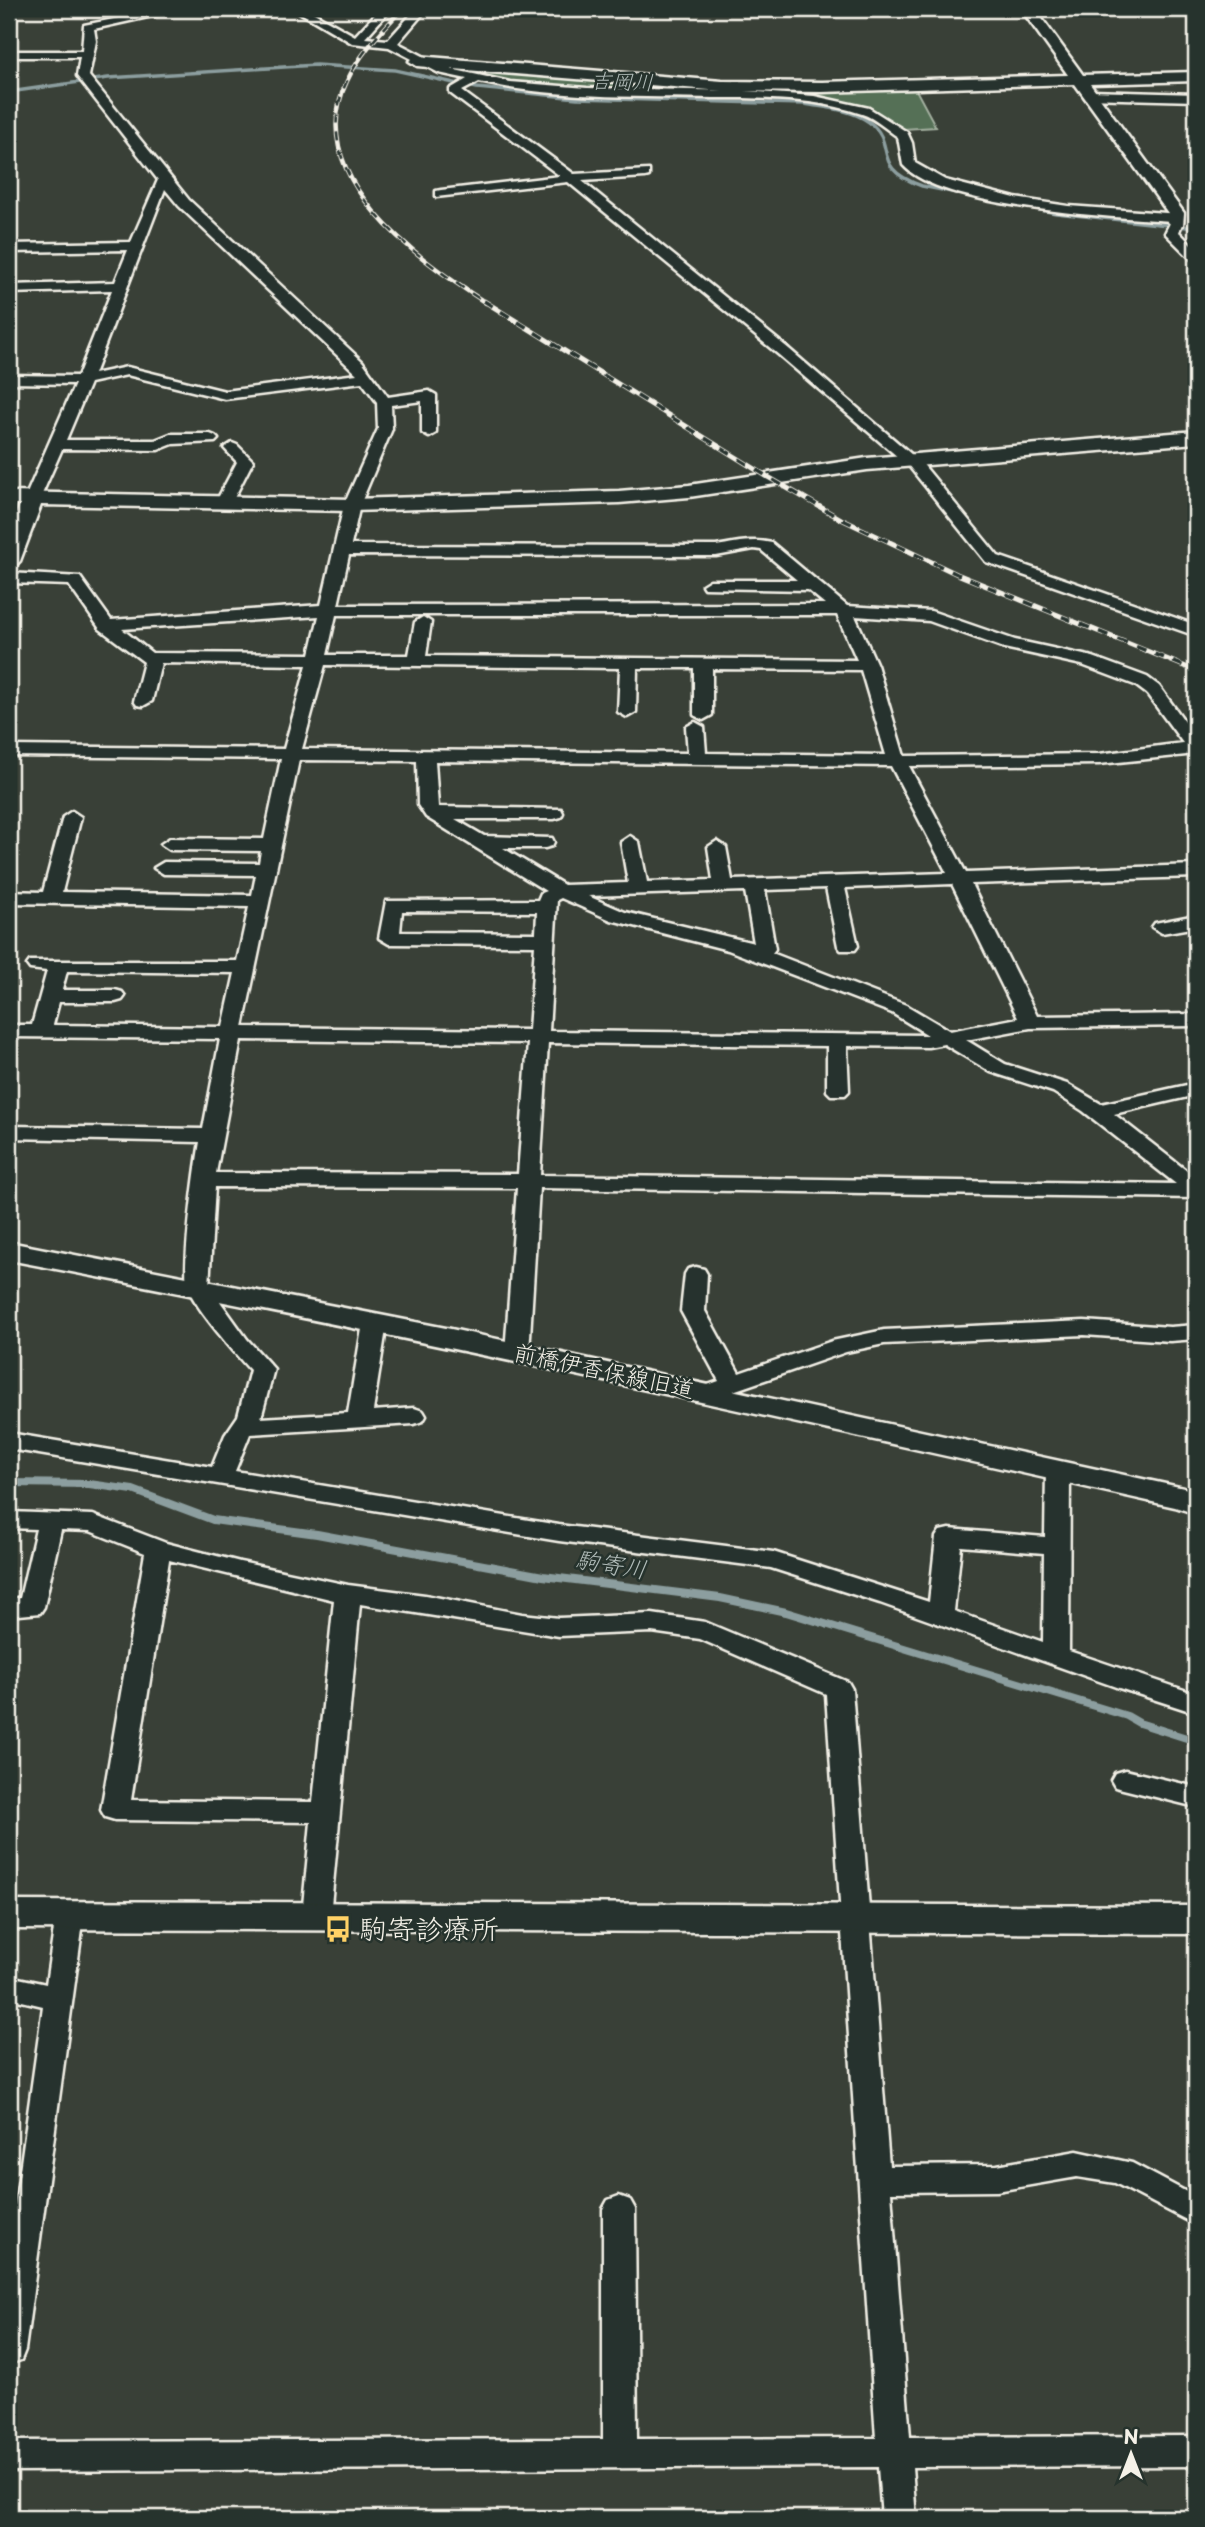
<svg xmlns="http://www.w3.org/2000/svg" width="1205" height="2527" font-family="'Playpen Sans','Klee One',sans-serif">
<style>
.green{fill:#547057;stroke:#a4b0a0;stroke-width:2}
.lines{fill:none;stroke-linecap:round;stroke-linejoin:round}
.stream-far1{stroke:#8c9e9f;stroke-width:3.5}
.stream{stroke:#8c9e9f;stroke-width:8}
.minor-casing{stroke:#f4f1e8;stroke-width:5}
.tertiary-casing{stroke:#f4f1e8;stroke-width:5}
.minor{fill:#26332d;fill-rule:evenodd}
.tertiary{fill:#26332d;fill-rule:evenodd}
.rail-far1-casing{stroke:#f4f1e8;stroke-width:4.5}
.rail-casing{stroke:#f4f1e8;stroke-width:5}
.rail-far1{stroke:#26332d;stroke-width:2.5;stroke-dasharray:9;stroke-linecap:butt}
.rail{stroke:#26332d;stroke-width:3.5;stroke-dasharray:10;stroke-linecap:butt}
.labels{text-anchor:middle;stroke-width:5;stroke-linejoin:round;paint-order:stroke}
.far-water-label{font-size:21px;font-style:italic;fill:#afbab7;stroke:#26332d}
.street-label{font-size:23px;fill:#f4f1e8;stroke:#26332d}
.water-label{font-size:24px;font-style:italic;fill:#afbab7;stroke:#26332d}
.near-poi-label{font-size:28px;fill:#f4f1e8;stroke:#26332d;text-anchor:start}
</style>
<rect width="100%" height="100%" fill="#394037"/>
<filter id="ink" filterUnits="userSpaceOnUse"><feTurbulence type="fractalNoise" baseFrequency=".0143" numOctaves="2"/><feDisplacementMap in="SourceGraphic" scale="14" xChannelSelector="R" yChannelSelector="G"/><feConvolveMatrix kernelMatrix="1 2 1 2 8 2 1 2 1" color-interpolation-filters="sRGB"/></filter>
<g filter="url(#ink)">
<!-- green -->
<path class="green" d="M445,68L713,89L915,88L936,127L903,129L878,113L834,101L640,93L497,81Z"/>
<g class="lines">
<!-- stream-far1 -->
<path class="stream-far1" d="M9,92L108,78L316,65L395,70L477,88L577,98L805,104C826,108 851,109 869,122C899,145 868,167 922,186L1056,213L1196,228"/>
<!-- stream -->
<path class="stream" d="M9,1483L89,1484L133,1490L213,1520L317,1534L543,1576L720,1598L786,1612L1127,1716L1139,1723L1196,1741"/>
<defs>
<path id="minor" d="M164,9H184L94,29L96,41L89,76L189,200L362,361L388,397L429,391L436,395V433L429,437L422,433V401L391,405L392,429L360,505L351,545L716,546C735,543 752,538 772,543L847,606L931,611L1015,640L1093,657L1147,677L1159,686L1196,737V754L1099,764L909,766L966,873L1196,865V877L971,884L1037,1016L1196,1014V1026L1030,1028L966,1040L1005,1064L1067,1084L1101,1104L1196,1083V1095L1114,1114L1196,1178V1198L539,1188L529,1353L525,1358L517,1360L509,1358L505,1353L517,1188L215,1187L209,1286L247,1339L274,1369L261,1418L348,1413L363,1323L367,1318H383L387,1323L373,1411L414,1408L423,1411L426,1416L423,1421L414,1424L250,1434L235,1471L559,1525L773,1552L929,1602L936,1537L940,1531L949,1529L1045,1537L1046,1471L1049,1465L1058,1463L1067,1465L1070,1471L1069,1651L1196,1694V1713L1116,1687L880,1603L771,1568L559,1541L9,1449V1433L212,1467L225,1435L238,1416L250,1370C233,1351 197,1310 188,1288C181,1272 196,1164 200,1142L9,1138V1126L203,1129L220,1039L9,1037V1025H32L47,971L30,969L27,965L30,961H237L249,907L9,903V891L43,892L63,817L72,811L81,817L62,892L252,895L256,875L164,874L154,868L164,862L259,863L261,851L170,850L161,844L170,838L264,839L281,759L9,756V746L284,749L307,665L161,663L152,701L143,706L137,705L134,701L144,662L100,629L69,585L9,583V573L80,577L111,620L321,605L344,505L378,429L377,402L362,382L225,399L127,375L90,383L66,440H155L170,434H210L215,436L218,439L215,442L173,444L158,450L62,449L39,501L33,503L25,498L75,384L9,383V375L78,376L112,290L9,293V285L115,282L128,250L9,252V244L131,242L158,180L77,76L80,57H9V51H82L84,25ZM165,189L179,206L357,374L225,391L127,367L94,374ZM754,549L761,550L797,580H710L702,585L704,588L808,590L825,604L338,605L349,555L716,556ZM336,615H837L857,660L426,656L431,622L423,617L415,622L409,655H327ZM319,616L310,654L152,653L122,629ZM855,616L929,621L1004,648L1082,665L1135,685L1147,694L1183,743L1099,754L904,756L877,665ZM325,665L620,668L618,712L627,717L636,712L637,668H694V715L703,720L712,715V669L861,670L886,755L706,753L704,727L695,722L686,727L688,753L302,749ZM299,760L417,761L418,805L426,817L546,891L541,893L538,900L386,901L379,938L389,944L535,945L529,1030L243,1027ZM435,761L891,766L947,873L732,880L726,847L717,841L708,847L713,880L647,882L639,842L630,836L621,842L628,883L564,885L503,848H545L552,846L554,842L552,838L484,836L455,819H554L561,817L563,813L561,809L438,807ZM952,884L1018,1018L950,1031L906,1005L772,953L775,949L765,890L826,888L838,946L841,950H855L858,946L845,888ZM745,891L754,943L625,912L588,896ZM561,898L611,920L728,950L892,1013L928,1035L549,1031L557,900ZM402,911L537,912L536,933L400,932ZM67,971L235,973L223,1027L53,1025L59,1002H115L122,1000L125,996L122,992L115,990H62ZM241,1040L528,1043L518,1174L216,1173ZM548,1043L827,1046V1091L831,1095H845L849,1091L847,1046L928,1047L944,1044L991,1072L1053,1092L1083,1111L1176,1184L540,1175ZM961,1546L1044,1553L1043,1642L954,1611Z
M294,9H307L355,36L380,9H391L365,38L388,40L416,9H427L398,43L446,68L510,82L587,88L745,91L814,96L869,108L907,132L912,143L915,163L945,180L1015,198L1068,206L1180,214L1183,221L1179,232L1196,249V260L1191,259L1165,233L1171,221C1113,217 940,208 903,165L898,137C887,130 875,118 862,114C816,98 763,98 714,98C636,96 556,99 479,82L462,91L574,174L649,170V176L645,177L582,181L789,349L912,455L909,458H899L779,355L568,182L436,197V191L441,190L560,176L450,93V89L467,79L439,73L389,47L352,43Z
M1089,91L1196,94V101L1085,98V92Z
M232,443L237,445L253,461L233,500L225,505L217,500L237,462L224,448Z
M916,460L921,462L998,556L1196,625V636L986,562L908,465Z
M1196,915V927L1162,933L1152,927L1155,923Z
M696,1267L704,1269L707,1274L705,1311L739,1373L832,1341L884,1330L1084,1321L1170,1327L1196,1325V1339L1170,1341L1084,1335L884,1344L846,1352L707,1400L699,1398L695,1393L699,1388L719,1381L681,1311L685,1274L688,1269Z
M9,1512L93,1515L166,1543L240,1562L348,1585L425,1595L522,1614L559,1618L652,1614L705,1622L848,1682L852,1689L889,2166L997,2165L1077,2151L1132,2163L1196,2197V2225L1115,2183L1077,2177L997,2191L891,2192L910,2437L1196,2436V2466L912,2467L916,2518H882L878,2467L9,2471V2441L603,2439V2209L608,2200L619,2196L630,2200L635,2209L637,2439L876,2438L826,1694L700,1639L652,1632L559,1636L360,1604L330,1916L326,1924L316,1927L306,1924L302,1916L311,1822L115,1820L105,1817L101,1810L145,1553L90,1531L61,1530L44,1607L40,1613L9,1616V1598H20L36,1529L9,1528ZM169,1560L334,1600L313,1802L131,1800Z
M1125,1770L1196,1787V1807L1115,1787L1111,1780L1115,1773Z
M70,1904L80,1907L84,1915L25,2350L21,2360L9,2364V2249L43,2006L9,1998V1976L46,1984L56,1915L60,1907Z"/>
<path id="tertiary" d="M1021,9H1035L1083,75L1196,72V81L1090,84L1184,213L1183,225C1175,226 1170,226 1166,219L1168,213L1075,84L822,92L722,91L417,66L409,61L417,56L722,81L822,82L1068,75Z
M1196,431V443L867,470L689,497L619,503L352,511L41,505L20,561L16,565L9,567V534L20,504H9V492L352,499L619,491L689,485L867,458Z
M9,1242L451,1329L1184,1488L1196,1492V1514L1175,1507C787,1420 400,1334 9,1260Z
M9,1901L1196,1906V1934L9,1929Z"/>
</defs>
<!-- minor casing -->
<use href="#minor" class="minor-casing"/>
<!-- tertiary casing -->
<use href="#tertiary" class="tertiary-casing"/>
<!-- minor -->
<use href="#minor" class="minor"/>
<!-- tertiary -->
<use href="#tertiary" class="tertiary"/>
<defs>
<path id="rail-far1" d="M402,9C382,31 360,53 347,81C301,177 418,259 486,303"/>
<path id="rail" d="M484,301L768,477L841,519L957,574L1196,671"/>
</defs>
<!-- rail-far1 casing -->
<use href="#rail-far1" class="rail-far1-casing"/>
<!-- rail casing -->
<use href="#rail" class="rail-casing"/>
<!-- rail-far1 -->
<use href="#rail-far1" class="rail-far1"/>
<!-- rail -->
<use href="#rail" class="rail"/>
</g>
</g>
<!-- icons -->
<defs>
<symbol id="bus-bare" viewBox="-9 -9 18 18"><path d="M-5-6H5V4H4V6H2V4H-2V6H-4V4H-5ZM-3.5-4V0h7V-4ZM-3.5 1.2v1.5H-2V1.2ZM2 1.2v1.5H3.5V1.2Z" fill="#ffd166" stroke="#26332d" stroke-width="2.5" paint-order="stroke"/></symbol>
</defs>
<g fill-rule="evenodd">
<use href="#bus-bare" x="319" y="1910" width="38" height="38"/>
</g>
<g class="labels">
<!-- far-water labels -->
<g class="far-water-label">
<text transform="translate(622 82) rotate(2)" y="7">吉岡川</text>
</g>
<!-- street labels -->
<g class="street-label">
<text transform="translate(604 1371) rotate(12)" y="8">前橋伊香保線旧道</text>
</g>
<!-- water labels -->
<g class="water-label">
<text transform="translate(611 1565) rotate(9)" y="8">駒寄川</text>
</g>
<!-- near-poi labels -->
<g class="near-poi-label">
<text x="359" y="1939">駒寄診療所</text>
</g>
</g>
<!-- margin -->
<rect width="1205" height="2527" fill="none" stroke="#26332d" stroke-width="35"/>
<rect x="18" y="18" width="1170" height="2492" fill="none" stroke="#f4f1e8" stroke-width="2.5" filter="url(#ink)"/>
<!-- north arrow -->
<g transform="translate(1131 2454)" stroke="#26332d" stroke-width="5" paint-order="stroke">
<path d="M0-5L12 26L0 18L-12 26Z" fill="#f4f1e8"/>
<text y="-10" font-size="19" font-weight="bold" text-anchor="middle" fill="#f4f1e8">N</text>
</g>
</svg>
